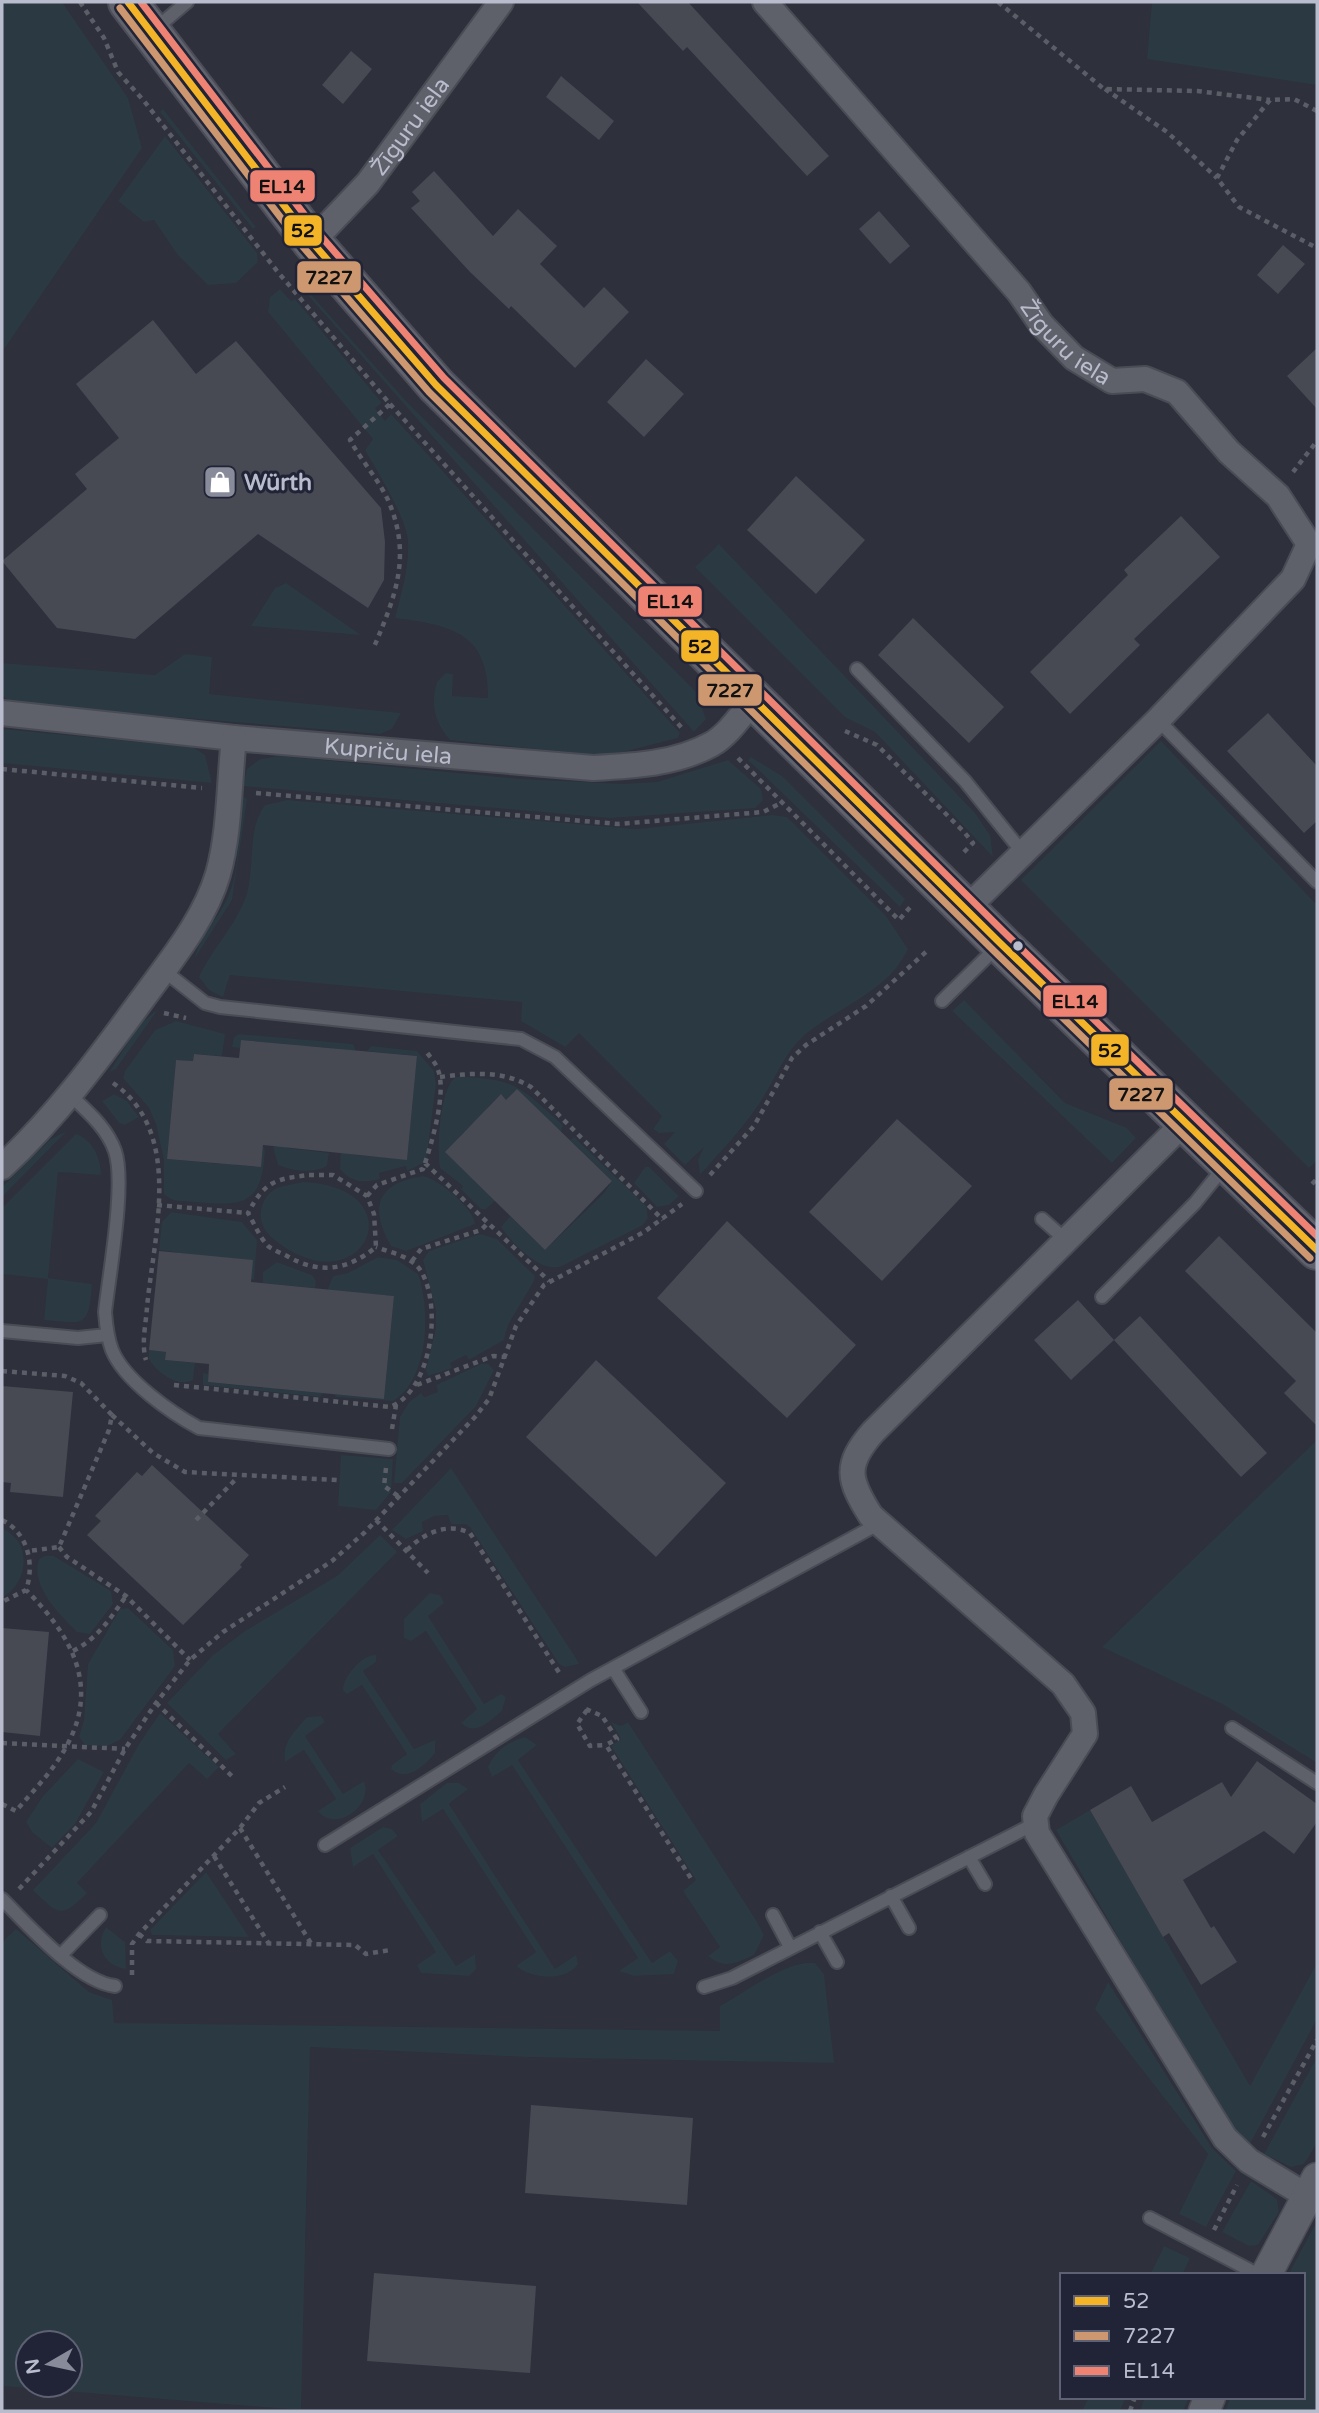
<svg xmlns="http://www.w3.org/2000/svg" width="1319" height="2413" font-family="'Varela Round',sans-serif">
<style>
.green{fill:#2b3942;fill-rule:evenodd}
.building{fill:#474953}
.lines{fill:none;stroke-linecap:round;stroke-linejoin:round}
.service-casing{stroke:#4a4c55;stroke-width:16}
.minor-casing{stroke:#4a4c55;stroke-width:28}
.tertiary-casing{stroke:#4a4c55;stroke-width:33}
.primary-casing{stroke:#4c4d59;stroke-width:42}
.path{stroke:#5b5e67;stroke-width:4.5;stroke-dasharray:5 5;stroke-linecap:butt}
.service{stroke:#5e606a;stroke-width:12}
.minor{stroke:#5e606a;stroke-width:24}
.tertiary{stroke:#5e606a;stroke-width:30}
.primary{stroke:#60626c;stroke-width:38}
.bus-1-casing{stroke:#212437;stroke-width:12}
.bus-2-casing{stroke:#212437;stroke-width:12}
.bus-3-casing{stroke:#212437;stroke-width:12}
.bus-1{stroke:#f4b427;stroke-width:7}
.bus-2{stroke:#cd976f;stroke-width:7}
.bus-3{stroke:#ee8374;stroke-width:7}
.bus-dot{fill:#b9bccc;stroke:#212437;stroke-width:2.5}
.labels{text-anchor:middle;stroke-width:6;stroke-linejoin:round;paint-order:stroke}
.street-label{font-size:23px;fill:#b9bccc;stroke:#212437}
.poi-label{font-size:23px;font-weight:bold;fill:#b9bccc;stroke:#212437;text-anchor:start}
.line-badge{stroke:#212437;stroke-width:2.5}
.pale-badge-label{font-size:19px;text-anchor:middle;font-weight:bold;fill:#111}
</style>
<rect width="100%" height="100%" fill="#2e303c"/>
<!-- green -->
<path class="green" d="M2,2H62L128,98L142,148L2,352Z
M1152,2H1317V85L1147,59Z
M163,109L256,227L253,229L160,112Z
M165,136L257,253L258,262L236,283L208,285L177,254L154,220L144,222L118,201Z
M280,289L291,301L295,299L382,403L375,408L385,421L391,414L680,733L678,738L607,756L450,740C435,723 430,705 437,682L446,673L453,674L452,696L488,698C489,633 451,625 395,618C401,594 409,569 408,543C408,520 377,471 365,450L373,439L268,312L270,297Z
M307,290L406,401L696,692L706,719L694,732L305,292Z
M719,544L975,813L990,835L993,857L875,732L845,717L695,567Z
M286,583L361,635L251,626L275,588Z
M185,654L212,657L209,694L401,713L392,729L380,734L14,704L2,696V663L155,675Z
M2,729L193,747L205,755L212,783L2,763Z
M1161,741L1317,905V1161L1309,1168L1021,880Z
M280,756L521,779L623,784L657,782L728,760L761,789L763,800L755,808L610,818L243,786L247,769L260,759Z
M751,757L782,776L905,899L900,907L748,760Z
M241,795L247,799L232,900L195,958C200,935 217,920 227,899C241,870 238,827 241,795Z
M287,800L636,829L773,815L787,817L886,916L908,949C890,989 844,1005 811,1030C784,1050 777,1078 759,1104C742,1130 720,1152 700,1175L698,1160L704,1147L685,1165L664,1144L675,1132L659,1133L653,1129L662,1116L579,1033L565,1047L521,1021L522,1002L230,975L223,997L209,990L199,977C212,948 237,925 247,893C255,864 247,829 265,805Z
M964,1000L1065,1103L1127,1128L1136,1138L1112,1163L952,1011Z
M159,1008L116,1069L109,1072L140,1024Z
M176,1021L225,1034L222,1056L194,1054L193,1061L176,1060L167,1159L220,1164L221,1156L236,1165L260,1167L263,1146L265,1150C262,1204 245,1207 196,1202C184,1201 173,1203 164,1194V1160L156,1124L149,1108L123,1078L125,1071L155,1030Z
M239,1034L353,1044L356,1051L310,1046L308,1065L294,1045L242,1040L240,1048L232,1047L234,1037Z
M371,1046L417,1051L434,1071L436,1084L426,1162L407,1171L406,1166L379,1173L380,1179C363,1183 352,1183 340,1169L341,1145L355,1155L407,1159L417,1056L367,1051Z
M456,1077C515,1077 521,1088 563,1125L560,1135L517,1089L506,1100L500,1095L487,1108L492,1113L472,1124L458,1138L496,1200L486,1209H481L461,1189L463,1186L440,1168C436,1151 440,1085 456,1077Z
M114,1094L127,1101L139,1117L125,1125L119,1123L102,1101Z
M67,1131L2,1197V1187L51,1139Z
M76,1134C93,1140 101,1158 101,1175L58,1172L48,1278L92,1284C89,1328 85,1324 44,1320L48,1279L2,1274V1208Z
M288,1137L287,1148L329,1153L327,1166C313,1174 292,1171 278,1165L273,1147L281,1145Z
M574,1137L646,1206L648,1218L643,1225L560,1267C538,1271 513,1244 501,1227L510,1216L545,1250L604,1193L612,1181L570,1140Z
M645,1167H649L679,1196L669,1205L657,1207L634,1183Z
M423,1176C438,1178 475,1210 475,1224L406,1251L391,1246C368,1206 378,1183 423,1176Z
M303,1182C421,1187 362,1314 271,1237C255,1223 258,1198 277,1188C285,1185 295,1184 303,1182Z
M171,1212L242,1222L257,1240L254,1280L175,1252L159,1250L162,1222Z
M480,1234L497,1239L535,1276L534,1281L508,1325L504,1340L469,1360L466,1355L450,1363L452,1368L428,1376L426,1370L436,1328V1310L423,1260L429,1251Z
M378,1257L397,1260L418,1274C431,1309 429,1380 393,1401L336,1397L334,1394L384,1399L394,1296L327,1291L333,1276L348,1273Z
M277,1262L312,1275L316,1281L315,1288L263,1283V1272Z
M149,1350L166,1352L165,1360L195,1363L193,1380C178,1388 157,1373 149,1359Z
M481,1364H488L494,1370L476,1406L402,1483H394L400,1417L409,1402L421,1393L424,1397L438,1392L436,1385Z
M278,1371L277,1389L323,1393L320,1397L203,1385V1373L208,1374V1382L262,1388Z
M1317,1440V1763L1224,1705L1102,1647Z
M341,1455L393,1459L391,1492L376,1510L338,1506Z
M451,1468L576,1658L579,1664L565,1667L559,1664L470,1527L465,1524H451L448,1515L434,1516L422,1522L423,1531L406,1539L392,1530Z
M2,1528C33,1542 29,1583 2,1598Z
M380,1535L397,1552L218,1734L236,1754L226,1760L167,1703L213,1655L245,1631L337,1576Z
M45,1556H54L111,1591L113,1604L90,1634L77,1632C59,1614 30,1586 39,1559Z
M430,1593L440,1595L444,1603L428,1616L484,1704L501,1694L506,1697L502,1711C490,1721 475,1737 461,1723L477,1709L426,1631L411,1641L404,1638V1619Z
M128,1608L173,1650L175,1666L120,1740L107,1746L85,1745L79,1737L84,1720L88,1664L120,1609Z
M376,1655V1662L363,1671L414,1749L435,1740V1753C425,1766 406,1783 391,1769L392,1765L407,1754L362,1685L347,1694L343,1690C343,1676 363,1654 376,1655Z
M160,1713L219,1767L207,1779L189,1763L77,1883L87,1893C61,1920 57,1914 33,1890L96,1823L139,1744Z
M321,1716L325,1722L305,1736L343,1794L364,1781C374,1807 334,1833 318,1811L336,1799L304,1750L285,1762C282,1742 294,1732 307,1717Z
M611,1722L621,1726L628,1722L756,1920L764,1935L754,1955C735,1963 725,1970 708,1956L720,1947L683,1891L696,1880L611,1746L621,1739Z
M525,1737L537,1745L518,1760L652,1963L670,1951L678,1961L674,1974L634,1976L619,1971L638,1958L512,1765L492,1777L488,1767C495,1750 508,1742 525,1737Z
M78,1759L104,1772L75,1824L52,1848L33,1833L26,1822L43,1796Z
M447,1783H459L468,1789L449,1804L555,1969L576,1955L578,1964C566,1982 531,1979 516,1966L536,1952L443,1809L422,1822L420,1804Z
M1090,1810L1250,2086L1317,1963V2019L1250,2144L1235,2132L1220,2112L1056,1830Z
M383,1827L392,1829L398,1836L378,1850L456,1966L475,1954L476,1969L469,1976L421,1973L417,1965L436,1952L373,1854L353,1867L350,1848Z
M206,1872L249,1937L152,1935L150,1930Z
M106,1927L125,1942L126,1969C104,1966 94,1946 106,1927Z
M16,1929L89,1992L112,2000L114,2023L720,2031V2006C744,1993 788,1959 815,1963L824,1974L834,2063L527,2057L310,2047L301,2410L2,2386V1942ZM70,2343V2385H28V2343Z
M1108,1982L1212,2148L1236,2171L1206,2227L1179,2214L1208,2154L1095,2009Z
M1317,2057V2143L1304,2164L1291,2167L1264,2154Z
M1251,2181L1277,2199L1279,2212L1258,2245L1249,2246L1222,2232Z
M1317,2221V2411H1225L1231,2397H1303V2275H1288Z
M1164,2246L1190,2258L1182,2275H1150Z
M1089,2397H1126L1120,2411H1082Z
M1145,2397H1189L1183,2411H1140Z"/>
<!-- building -->
<path class="building" d="M637,2H688L829,156L807,176L687,47L683,51Z
M351,51L372,69L343,104L322,85Z
M561,76L614,121L599,140L546,97Z
M434,171L493,236L518,209L557,246L540,264L584,308L604,287L629,312L575,368L511,306L509,309L470,272L411,208L420,201L412,192Z
M879,211L910,246L890,264L859,229Z
M1283,245L1305,264L1278,294L1257,275Z
M153,320L196,374L236,341L381,508L385,542L384,580L368,608L258,534L135,639L57,628L2,561L87,489L75,474L119,438L76,384Z
M1317,348V409L1287,376Z
M646,359L684,394L644,437L607,402Z
M796,476L865,540L816,594L747,530Z
M1181,516L1220,557L1134,639L1140,645L1070,714L1030,672L1128,575L1124,570Z
M913,618L1004,707L969,743L878,655Z
M1268,713L1317,766V821L1304,833L1227,751Z
M241,1040L417,1056L407,1160L263,1145L261,1167L167,1159L176,1060L193,1061L194,1054L239,1058Z
M517,1089L612,1181L545,1250L445,1152L501,1094L506,1100Z
M897,1119L972,1186L882,1281L809,1212Z
M727,1221L856,1345L787,1418L657,1298Z
M1219,1236L1317,1333V1426L1284,1393L1296,1381L1185,1271Z
M159,1251L253,1260L251,1282L394,1296L384,1399L208,1382L209,1364L165,1360L166,1352L149,1350Z
M1078,1300L1114,1340L1071,1380L1034,1340Z
M1140,1316L1267,1453L1241,1477L1114,1340Z
M596,1360L726,1483L656,1557L526,1437Z
M2,1386L73,1392L63,1497L10,1492L11,1483L2,1482Z
M152,1465L249,1555L240,1565L242,1567L183,1625L87,1535L101,1521L95,1516L137,1472L142,1476Z
M2,1628L49,1632L40,1736L2,1732Z
M1257,1761L1317,1804V1822L1294,1854L1264,1831L1183,1880L1211,1928L1214,1926L1237,1962L1201,1985L1169,1933L1163,1937L1090,1810L1131,1786L1152,1822L1222,1782L1231,1797Z
M531,2105L693,2118L687,2205L525,2193Z
M374,2273L536,2286L530,2373L367,2361Z"/>
<g class="lines">
<defs>
<path id="service" d="M154,30L187,2
M857,669L965,781L1023,853
M1158,720L1317,882
M163,970L205,1003L220,1007L521,1039L555,1057L696,1191
M942,1001L998,946
M71,1096C88,1112 107,1128 115,1151C126,1183 109,1275 105,1312C106,1325 107,1337 112,1350C124,1380 171,1413 199,1428L389,1449
M1042,1219L1067,1241
M1102,1297L1195,1203L1225,1166
M2,1331L78,1338L107,1335
M613,1668L641,1712
M1232,1728L1317,1783
M325,1845L591,1680L880,1523
M969,1857L985,1884
M891,1896L909,1928
M2,1899C28,1925 78,1982 115,1986
M773,1915L790,1947
M820,1932L837,1962
M61,1955L100,1915
M704,1987L732,1978L1036,1823
M1150,2218L1259,2275"/>
<g id="minor">
<path id="s1" d="M765,2L1019,292L1041,324L1074,358L1112,381L1145,379L1177,392L1229,452L1278,496L1309,544L1293,579L1158,720L966,909"/>
<path id="s2" d="M312,242L368,183L501,2"/>
<path id="s3" d="M2,713L234,738L593,768C633,766 676,764 712,744C729,734 741,715 754,700"/>
<path d="M1185,1122L873,1432C844,1465 848,1480 871,1516L1063,1684L1083,1713L1085,1734L1046,1795L1035,1816L1037,1833L1225,2138L1249,2161L1307,2196"/>
<path d="M2,1167C57,1116 100,1057 144,997C171,960 205,919 218,874C230,831 229,782 234,738"/>
</g>
<path id="tertiary" d="M1266,2275L1317,2178
M1204,2411L1210,2397"/>
<path id="primary" d="M128,2L312,242L436,385L1000,943L1317,1250"/>
</defs>
<!-- service casing -->
<use href="#service" class="service-casing"/>
<!-- minor casing -->
<use href="#minor" class="minor-casing"/>
<!-- tertiary casing -->
<use href="#tertiary" class="tertiary-casing"/>
<!-- primary casing -->
<use href="#primary" class="primary-casing"/>
<!-- path -->
<path class="path" d="M80,2L104,38L118,72L144,101L277,271L390,404L350,440C361,460 378,479 388,500C412,555 396,595 374,647
M998,2L1104,89L1197,91L1270,100
M1105,89L1167,132L1217,178
M1317,111L1294,99L1270,100L1237,140L1217,178L1239,207L1317,248
M390,404L682,728
M1293,472L1317,441
M845,731L877,745L964,832L973,843L961,855
M738,758L899,920L912,905
M2,769L202,788
M256,793L618,824L763,812L783,802
M164,1013L186,1018
M440,1077C472,1073 503,1070 531,1087L663,1220
M113,1083C184,1132 154,1234 147,1307C146,1324 141,1344 146,1360
M425,1163L549,1281
M309,1175H333L367,1196L374,1214L376,1247C348,1270 320,1275 287,1256C281,1253 273,1250 268,1246C260,1238 254,1223 248,1213C265,1181 275,1179 309,1175Z
M710,1175L754,1126L792,1058L806,1045L866,1006L927,951
M1312,1184L1317,1179
M367,1196L377,1185L423,1169C431,1146 447,1093 438,1070C436,1063 430,1057 426,1051
M157,1205L248,1213
M412,1261L421,1249L481,1230L487,1224
M2,1371L65,1376L81,1383L112,1415L109,1430L59,1547L29,1551
M174,1385L390,1407C431,1391 442,1309 422,1273C414,1257 392,1253 376,1247
M417,1385L493,1356L505,1357
M112,1415L153,1453L185,1472L337,1480
M392,1429L396,1405
M386,1468L384,1486L398,1496
M2,1520C28,1533 35,1564 26,1590L2,1602
M196,1520L237,1478
M376,1520L428,1573
M59,1547L67,1557L126,1596L190,1660
M407,1550C424,1533 447,1522 470,1533L560,1674
M73,1651C98,1638 110,1619 126,1596
M156,1703L234,1778
M586,1709L602,1716L617,1739L606,1745L692,1880
M587,1710L577,1724L590,1746L606,1745
M2,1743L125,1749
M2,1804L16,1811C33,1791 53,1771 66,1747C101,1685 70,1634 26,1590
M240,1828L312,1945
M214,1856L269,1944
M19,1889L91,1812L125,1749L156,1703L190,1660L223,1632L332,1561L364,1533L475,1417L489,1399L516,1326L544,1285L644,1232L682,1204
M139,1934L147,1941L355,1945L366,1954L390,1950
M132,1975V1944L139,1934L240,1828L259,1803L285,1787
M1263,2137L1317,2040
M1214,2230L1237,2185
M1130,2411L1135,2397"/>
<!-- service -->
<use href="#service" class="service"/>
<!-- minor -->
<use href="#minor" class="minor"/>
<!-- tertiary -->
<use href="#tertiary" class="tertiary"/>
<!-- primary -->
<use href="#primary" class="primary"/>
<defs>
<path id="bus-1" d="M128,2L312,242L436,385L1000,943L1317,1250"/>
<path id="bus-2" d="M120,8L304,248L429,392L993,950L1310,1258"/>
<path id="bus-3" d="M141,2L320,235L444,378L1007,935L1317,1236"/>
</defs>
<!-- bus-1 casing -->
<use href="#bus-1" class="bus-1-casing"/>
<!-- bus-2 casing -->
<use href="#bus-2" class="bus-2-casing"/>
<!-- bus-3 casing -->
<use href="#bus-3" class="bus-3-casing"/>
<!-- bus-1 -->
<use href="#bus-1" class="bus-1"/>
<!-- bus-2 -->
<use href="#bus-2" class="bus-2"/>
<!-- bus-3 -->
<use href="#bus-3" class="bus-3"/>
</g>
<!-- icons -->
<defs>
<symbol id="shop-square" viewBox="-11 -11 22 22"><rect x="-9" y="-9" width="18" height="18" rx="4" fill="#888b9a" stroke="#212437"/><path d="M-5-2.5h2.3a2.7 3.5 0 0 1 5.4 0H5L5.5 6h-11ZM-1.5-2.5h3a1.5 2.3 0 0 0-3 0Z" fill="#fff"/></symbol>
</defs>
<g fill-rule="evenodd">
<use href="#shop-square" x="201" y="463" width="38" height="38"/>
</g>
<!-- markers -->
<circle class="bus-dot" cx="1018" cy="946" r="6"/>
<g class="labels">
<!-- street labels -->
<g class="street-label">
<text dy="8" stroke="none"><textPath href="#s2" startOffset="152">Žīguru iela</textPath></text>
<text dy="8" stroke="none"><textPath href="#s1" startOffset="455">Žīguru iela</textPath></text>
<text dy="8" stroke="none"><textPath href="#s3" startOffset="388">Kupriču iela</textPath></text>
</g>
<!-- poi labels -->
<g class="poi-label">
<text x="244" y="490">Würth</text>
</g>
</g>
<g class="line-badge">
<rect x="249" y="169" width="67" height="34" rx="7" fill="#ee8374"/>
<rect x="283" y="214" width="40" height="33" rx="7" fill="#f4b427"/>
<rect x="296" y="260" width="66" height="34" rx="7" fill="#cd976f"/>
<rect x="637" y="585" width="66" height="33" rx="7" fill="#ee8374"/>
<rect x="680" y="629" width="40" height="34" rx="7" fill="#f4b427"/>
<rect x="697" y="673" width="66" height="34" rx="7" fill="#cd976f"/>
<rect x="1042" y="984" width="66" height="34" rx="7" fill="#ee8374"/>
<rect x="1090" y="1033" width="40" height="34" rx="7" fill="#f4b427"/>
<rect x="1108" y="1077" width="66" height="34" rx="7" fill="#cd976f"/>
</g>
<g class="pale-badge-label">
<text x="282" y="193">EL14</text>
<text x="303" y="237">52</text>
<text x="329" y="284">7227</text>
<text x="670" y="608">EL14</text>
<text x="700" y="653">52</text>
<text x="730" y="697">7227</text>
<text x="1075" y="1008">EL14</text>
<text x="1110" y="1057">52</text>
<text x="1141" y="1101">7227</text>
</g>
<!-- border -->
<rect width="1319" height="2413" fill="none" stroke="#b9bccc" stroke-width="7"/>
<!-- legend -->
<rect x="1060" y="2273" width="245" height="126" fill="#212437" stroke="#5e6173" stroke-width="2"/>
<rect x="1074" y="2296" width="35" height="10" fill="#f4b427" stroke="#5e6173" stroke-width="2"/>
<text x="1123" y="2308" font-size="21" fill="#b9bccc">52</text>
<rect x="1074" y="2331" width="35" height="10" fill="#cd976f" stroke="#5e6173" stroke-width="2"/>
<text x="1123" y="2343" font-size="21" fill="#b9bccc">7227</text>
<rect x="1074" y="2366" width="35" height="10" fill="#ee8374" stroke="#5e6173" stroke-width="2"/>
<text x="1123" y="2378" font-size="21" fill="#b9bccc">EL14</text>
<!-- north arrow -->
<g transform="translate(49 2364) rotate(261)"><circle r="33" fill="#212437" stroke="#5e6173" stroke-width="2"/>
<path d="M0-5L12 26L0 18L-12 26Z" fill="#888b9a"/>
<text y="-10" font-size="19" font-weight="bold" text-anchor="middle" fill="#b9bccc">N</text>
</g>
</svg>
